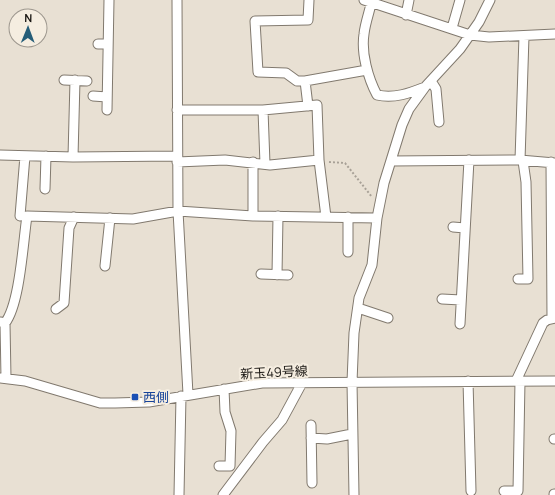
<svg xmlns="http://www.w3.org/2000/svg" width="555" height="495" font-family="Manrope,'Noto Sans JP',sans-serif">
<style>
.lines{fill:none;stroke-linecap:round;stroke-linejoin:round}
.street-casing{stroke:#81796e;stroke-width:11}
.path{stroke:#a8a197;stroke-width:2;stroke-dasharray:2 2;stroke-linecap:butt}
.street{stroke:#fff;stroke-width:9}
.transit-dot{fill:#1a4fb4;stroke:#f5ede0;stroke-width:1.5}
.labels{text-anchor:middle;stroke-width:4;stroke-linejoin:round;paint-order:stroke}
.street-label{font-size:13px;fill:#1a1713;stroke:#f5ede0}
.transit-label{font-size:13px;fill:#164399;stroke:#f5ede0;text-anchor:start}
</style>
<rect width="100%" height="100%" fill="#e8e0d3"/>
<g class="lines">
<defs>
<path id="street" d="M177,0L178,211L188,394
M309,0L308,20L255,21L258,72L286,73L297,81H305L367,70
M364,0L470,35L489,37L555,34
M371,4C369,13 365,24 364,34C361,53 368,78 377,95C394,99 410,93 425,87
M406,15L409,0
M452,28L460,0
M98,44H108
M64,80L87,81
M305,81L308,106
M431,81L436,89L439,122
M93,96L107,97
M107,110L109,0
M177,110H263L317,105L319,160L270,165L225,160L177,162
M263,110L265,164
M0,155L73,157L177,156
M73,157L75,80
M319,160L326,217
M520,160L524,36
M391,161L520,160L555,163
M253,162V216
M551,162L552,318
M45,189L46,156
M20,216L25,156
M453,227L465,228
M348,252V217
M105,266L110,218
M261,274L288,275
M277,275L278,216
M518,279H528L526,182L523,161
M442,299L461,300
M358,308L388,318
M56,309L64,303L69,228L74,217
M0,322L5,323L6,378
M5,323C20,304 23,242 27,216L133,219L178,211L253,216L377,218
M460,324L469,160
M0,378L25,381L100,403H115L149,402L262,383L555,381
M468,381L471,491
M516,381L543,323L547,320L555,318
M311,425L312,483
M311,438L327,439L352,434
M554,439H555
M219,466H230L231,431L225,412L224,389
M504,491H518L520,381
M554,494H555
M179,495L181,396
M223,495L263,442L282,420L302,383
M354,495L352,382L354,333L359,298L372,265L377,218L384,183L402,125L409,109L425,87L460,49L479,22L490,0"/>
</defs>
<!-- street casing -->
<use href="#street" class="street-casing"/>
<!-- path -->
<path class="path" d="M329,162L345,163L372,197"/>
<!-- street -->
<use href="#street" class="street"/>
</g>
<!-- markers -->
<rect class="transit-dot" x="131" y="393" width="8" height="8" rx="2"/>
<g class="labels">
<!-- street labels -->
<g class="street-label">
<text transform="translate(274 372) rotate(-3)" y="5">新玉49号線</text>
</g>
<!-- transit labels -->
<g class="transit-label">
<text x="143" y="402">西側</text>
</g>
</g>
<!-- north arrow -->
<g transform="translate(28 28) rotate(1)"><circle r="19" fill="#f5ede0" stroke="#9d978e"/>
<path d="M0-3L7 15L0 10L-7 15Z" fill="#255d78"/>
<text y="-6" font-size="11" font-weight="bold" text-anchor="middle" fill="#1a1713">N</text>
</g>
</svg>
